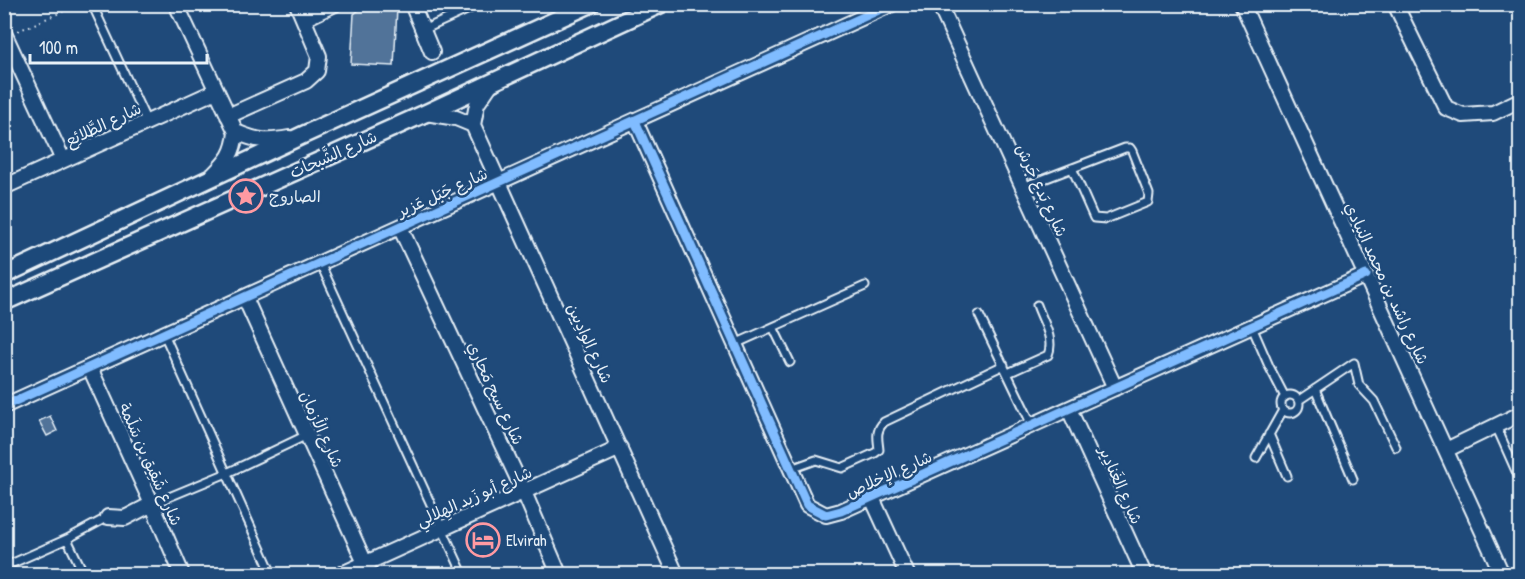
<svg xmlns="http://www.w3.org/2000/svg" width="1525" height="579" font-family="'Patrick Hand','Playpen Sans Arabic',sans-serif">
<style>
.building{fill:#517399;stroke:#e8f1f8;stroke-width:1.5}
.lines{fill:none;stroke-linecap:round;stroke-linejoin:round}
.service-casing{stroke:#e8f1f8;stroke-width:11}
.minor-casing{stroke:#e8f1f8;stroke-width:18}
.tertiary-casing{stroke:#e8f1f8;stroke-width:21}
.path{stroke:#e8f1f8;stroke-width:2;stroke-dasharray:1.5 4.5;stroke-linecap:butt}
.service{stroke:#1f4a7a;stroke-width:7}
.minor{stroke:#1f4a7a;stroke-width:14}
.tertiary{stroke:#1f4a7a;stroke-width:16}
.cycleway-casing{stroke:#1f4a7a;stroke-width:13}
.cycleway{stroke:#80bcff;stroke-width:9}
.labels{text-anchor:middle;stroke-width:5;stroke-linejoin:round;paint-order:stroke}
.street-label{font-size:16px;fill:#e8f1f8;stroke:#1f4a7a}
.poi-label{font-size:16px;fill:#e8f1f8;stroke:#1f4a7a;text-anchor:start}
</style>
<rect width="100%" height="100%" fill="#1f4a7a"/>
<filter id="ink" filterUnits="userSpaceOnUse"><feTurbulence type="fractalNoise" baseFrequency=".0167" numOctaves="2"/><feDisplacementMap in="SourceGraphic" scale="12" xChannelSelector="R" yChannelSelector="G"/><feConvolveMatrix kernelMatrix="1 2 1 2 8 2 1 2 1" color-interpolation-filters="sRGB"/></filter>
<g filter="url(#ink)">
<!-- building -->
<path class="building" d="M364,6L397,8L394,66L351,64L354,14Z
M50,416L57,431L47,436L39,421Z"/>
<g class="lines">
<defs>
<path id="service" d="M92,4L147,122
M423,30L480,4
M1023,187L1125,148H1130L1132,151L1149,194L1148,202L1106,219L1094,218L1072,168
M320,263L463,574
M979,315L1032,425
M773,327L790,362
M1252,327L1269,366L1285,397
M164,334L272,574
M735,344L865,286
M1008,373L1048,355C1055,339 1042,320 1037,305
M1315,389L1353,479
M1281 404a9 9 0 1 1 18 0a9 9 0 1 1-18 0Z
M1299,400L1354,363L1359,385L1374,401L1396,447
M1496,426L1520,480
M1269,434L1287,476
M1256,458L1283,410
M791,469L816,460L842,468L875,453L879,450C878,439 875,431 884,422L1004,365
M152,504L227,473L307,435
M67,539L84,574
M4,567L67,539L108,517"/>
<path id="minor" d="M176,4L236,132C234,153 228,160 213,175
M412,4L432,52
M939,4L1115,388
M1242,4L1502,574
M1395,4L1446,108L1463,115L1493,113L1520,100
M304,19L335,4
M4,33L63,160
M492,82L477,104L473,125L676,574
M426,113L456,118L473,125
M228,116L306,81L317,71L319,56L297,4
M635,121L807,505L826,515L841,511L1366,275
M236,132C257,141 266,142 289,138
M4,187L216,91
M400,227L524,492L559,574
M245,298L370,574
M90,368L152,504L182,574
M4,406L892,4
M1069,409L1144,574
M1446,450L1520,414
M872,498L907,574
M108,517L125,518L152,504
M342,574L620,448"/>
<path id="tertiary" d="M4,275L303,135L591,4
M4,302L426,113L661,4"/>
</defs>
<!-- service casing -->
<use href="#service" class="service-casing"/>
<!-- minor casing -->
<use href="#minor" class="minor-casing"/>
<!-- tertiary casing -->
<use href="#tertiary" class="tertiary-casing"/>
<!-- path -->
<path class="path" d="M18,31L80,4"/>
<!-- service -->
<use href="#service" class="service"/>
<!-- minor -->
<use href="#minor" class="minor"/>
<!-- tertiary -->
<use href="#tertiary" class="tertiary"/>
<defs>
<path id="cycleway" d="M635,121L807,505L826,515L841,511L1366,275
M4,406L892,4"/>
</defs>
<!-- cycleway casing -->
<use href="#cycleway" class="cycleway-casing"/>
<!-- cycleway -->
<use href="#cycleway" class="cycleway"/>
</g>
</g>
<!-- icons -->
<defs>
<symbol id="sight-ring" viewBox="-11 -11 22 22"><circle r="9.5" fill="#1f4a7a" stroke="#ff9aa2" stroke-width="1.5"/><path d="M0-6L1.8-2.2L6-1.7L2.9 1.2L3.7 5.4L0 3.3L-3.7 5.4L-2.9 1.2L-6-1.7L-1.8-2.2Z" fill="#ff9aa2"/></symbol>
<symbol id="hotel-ring" viewBox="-11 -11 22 22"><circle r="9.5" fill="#1f4a7a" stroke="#ff9aa2" stroke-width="1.5"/><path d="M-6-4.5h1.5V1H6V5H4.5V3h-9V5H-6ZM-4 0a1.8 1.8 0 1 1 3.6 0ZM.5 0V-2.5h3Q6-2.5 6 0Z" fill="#ff9aa2"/></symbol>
</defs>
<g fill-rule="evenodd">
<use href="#sight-ring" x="227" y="177" width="38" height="38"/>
<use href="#hotel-ring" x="464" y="521" width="38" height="38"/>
</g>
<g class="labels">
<!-- street labels -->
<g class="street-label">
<text transform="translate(103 124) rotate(-25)" y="6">شارع الطَّلائِع</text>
<text transform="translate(333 154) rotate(-24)" y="6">شارع الشَّبحات</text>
<text transform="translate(1042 190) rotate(65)" y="6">شارع بَدع جَرش</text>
<text transform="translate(442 192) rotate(-24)" y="6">شارع جَبَل عَزير</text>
<text transform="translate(1387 283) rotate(65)" y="6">شارع راشد بن محمد النيادي</text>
<text transform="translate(590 343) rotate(65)" y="6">شارع الوادِيين</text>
<text transform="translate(496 393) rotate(65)" y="6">شارع سيح مَحاري</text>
<text transform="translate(322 429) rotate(66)" y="6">شارع الأزمان</text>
<text transform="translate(151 464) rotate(66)" y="6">شارع شَقِيق بن سَلَمة</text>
<text transform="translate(889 474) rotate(-24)" y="6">شارع الإخلاص</text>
<text transform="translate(1121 485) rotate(66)" y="6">شارع الغَنادِير</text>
<text transform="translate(474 496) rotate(-24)" y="6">شارع أبو زَيد الهِلالِي</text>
</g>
<!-- poi labels -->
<g class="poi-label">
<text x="269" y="202">الصاروج</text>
<text x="506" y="546">Elvirah</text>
</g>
</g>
<!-- margin -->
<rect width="1525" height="579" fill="none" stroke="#1f4a7a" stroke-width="24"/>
<rect x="12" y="12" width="1501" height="555" fill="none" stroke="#e8f1f8" stroke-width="2" filter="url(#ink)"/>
<!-- scale -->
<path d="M30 54v9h177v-9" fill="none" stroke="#e8f1f8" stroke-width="3"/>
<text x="39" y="54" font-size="18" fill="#e8f1f8" stroke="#1f4a7a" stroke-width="4.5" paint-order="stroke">100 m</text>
</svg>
